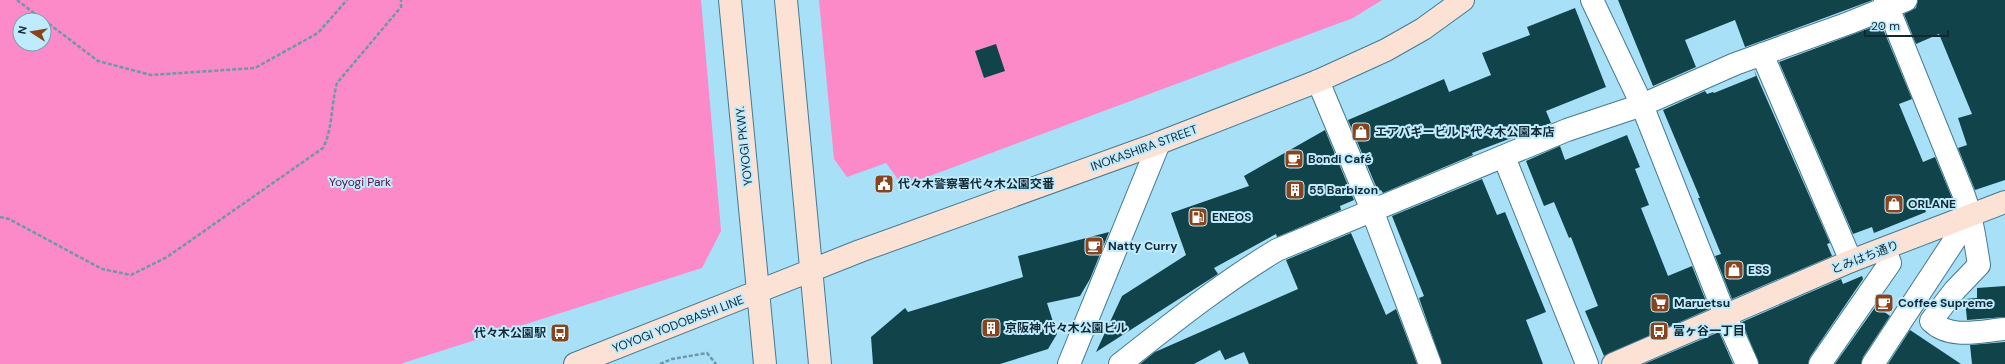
<svg xmlns="http://www.w3.org/2000/svg" width="2005" height="364" font-family="'DM Sans','Noto Sans JP',sans-serif">
<style>
.green{fill:#fc89c8;fill-rule:evenodd}
.building{fill:#11444a}
.lines{fill:none;stroke-linecap:round;stroke-linejoin:round}
.street-casing{stroke:#457a91;stroke-width:24}
.secondary-casing{stroke:#457a91;stroke-width:24}
.path{stroke:#6d98aa;stroke-width:2.5;stroke-dasharray:4 2;stroke-linecap:butt}
.street{stroke:#fff;stroke-width:22}
.secondary{stroke:#fce2d5;stroke-width:22}
.labels{text-anchor:middle;stroke-width:4;stroke-linejoin:round;paint-order:stroke}
.poi-label{font-size:12px;font-weight:bold;fill:#132932;stroke:#bfebff;text-anchor:start}
.street-label{font-size:12px;fill:#132932;stroke:#bfebff}
.park-label{font-size:12px;fill:#5a0e3e;stroke:#bfebff}
</style>
<rect width="100%" height="100%" fill="#a8e0f8"/>
<!-- green -->
<path class="green" d="M0,0H701L721,231L702,268L400,364H0ZM20,20H44V44H20Z
M819,0H1382L1353,18L903,186L886,163L847,177L834,159Z"/>
<!-- building -->
<path class="building" d="M1618,0H1873L1745,47L1735,20L1685,40L1696,67L1653,86Z
M1918,0H2005V180L1975,190L1958,148L1967,145L1958,118L1972,114L1939,34L1916,44L1904,14L1916,8Z
M1575,8L1606,87L1546,111L1551,123L1472,153L1473,155L1383,193L1381,190L1378,191L1348,120L1444,79L1449,92L1491,75L1482,53L1530,35L1527,27Z
M1881,24L1912,99L1899,104L1923,162L1935,157L1952,198L1925,209L1926,212L1874,233L1872,227L1853,234L1779,62Z
M996,44L1005,71L984,78L975,51Z
M1754,70L1830,243L1827,244L1832,256L1732,299L1715,256L1721,254L1698,198H1700L1663,110L1705,91L1707,94L1713,92L1714,93L1756,76Z
M1325,130L1354,200L1340,206L1341,210L1277,237L1276,234L1214,268L1218,274L1096,352L1122,296L1186,255L1171,213L1249,186L1244,176Z
M1627,135L1640,167L1635,169L1649,205L1641,208L1668,276L1692,266L1709,309L1604,356L1585,311L1598,306L1571,237L1569,238L1554,202L1544,206L1526,161L1560,146L1565,160Z
M1482,179L1497,215L1505,212L1546,312L1526,320L1543,364H1442L1419,298L1424,296L1392,216Z
M1109,232L1090,279L1080,296L1047,303L1057,334L1048,349L1000,364H873L871,337L905,308L908,312L1023,277L1018,256Z
M1351,233L1386,315L1396,309L1417,364H1249L1244,352L1225,360L1220,350L1194,364H1140L1155,352L1298,289L1286,260Z
M1862,276L1863,279L1810,357L1808,364H1759L1742,322L1841,279L1843,284Z
M2005,286V317L1967,320L1965,299L1977,298V288Z
M1876,306L1890,316L1863,357L1861,364H1835Z
M1910,330L1961,364H1888Z
M1719,332L1733,364H1644Z
M2005,342V364H1972L1970,345Z"/>
<g class="lines">
<defs>
<path id="street" d="M1592,0L1642,105L1725,315L1747,364
M1885,0L1963,193C1972,217 1975,240 1979,265L1955,290L1931,321C1950,340 1981,331 2005,329
M1762,54L1851,261
M1318,81L1372,210L1430,364
M1504,157L1587,364
M1069,364L1159,143
M1120,364C1171,324 1222,283 1277,250L1567,130L1642,105L1735,64L1849,23L1906,0
M1820,364L1890,263L1885,249
M1873,364L1971,215"/>
<path id="secondary" d="M730,0L765,364
M786,0L820,364
M575,364L860,251L1159,143L1318,81L1386,50L1423,29L1463,0
M1613,364L1851,261L2005,202"/>
</defs>
<!-- street casing -->
<use href="#street" class="street-casing"/>
<!-- secondary casing -->
<use href="#secondary" class="secondary-casing"/>
<!-- path -->
<path class="path" d="M17,0L43,20
M44,20L98,61L151,75L255,68L318,33L347,0
M0,217L9,219L102,269L131,275L167,257L323,148C333,128 331,104 337,83L401,7V0
M660,364L672,359L707,353L716,364"/>
<!-- street -->
<use href="#street" class="street"/>
<!-- secondary -->
<use href="#secondary" class="secondary"/>
</g>
<!-- icons -->
<defs>
<symbol id="shop-square" viewBox="-11 -11 22 22"><rect x="-9" y="-9" width="18" height="18" rx="4" fill="#8a441d" stroke="#bfebff"/><path d="M-5-2.5h2.3a2.7 3.5 0 0 1 5.4 0H5L5.5 6h-11ZM-1.5-2.5h3a1.5 2.3 0 0 0-3 0Z" fill="#fff"/></symbol>
<symbol id="cafe-square" viewBox="-11 -11 22 22"><rect x="-9" y="-9" width="18" height="18" rx="4" fill="#8a441d" stroke="#bfebff"/><path d="M-5.5-4.5H6V0H3Q3 3.5 0 3.5H-2.5Q-5.5 3.5-5.5 0ZM3-3.2v2h1.7v-2ZM-6 4.5H4V6H-6Z" fill="#fff"/></symbol>
<symbol id="civic-square" viewBox="-11 -11 22 22"><rect x="-9" y="-9" width="18" height="18" rx="4" fill="#8a441d" stroke="#bfebff"/><path d="M-.6-6.5H3V-4.5H.6V-3L4-1V1h2V6H-6V1h2V-1L-.6-3ZM-1.2 2.5V6h2.4V2.5Z" fill="#fff"/></symbol>
<symbol id="building-square" viewBox="-11 -11 22 22"><rect x="-9" y="-9" width="18" height="18" rx="4" fill="#8a441d" stroke="#bfebff"/><path d="M-4-6H4V6H1V3H-1V6H-4ZM-2.5-4.3h1.7v1.8h-1.7ZM.8-4.3h1.7v1.8H.8ZM-2.5-1h1.7V.8h-1.7ZM.8-1h1.7V.8H.8Z" fill="#fff"/></symbol>
<symbol id="fuel-square" viewBox="-11 -11 22 22"><rect x="-9" y="-9" width="18" height="18" rx="4" fill="#8a441d" stroke="#bfebff"/><path d="M-5.5-6h7V0h2V4h1.3V-2.5L3-4.5l.8-.8L6-3V5H2.5V1h-1V6h-7ZM-4.2-4.7v3.2H.2V-4.7Z" fill="#fff"/></symbol>
<symbol id="supermarket-square" viewBox="-11 -11 22 22"><rect x="-9" y="-9" width="18" height="18" rx="4" fill="#8a441d" stroke="#bfebff"/><path d="M-6-5.5h2.5l.6 2H6L4.5 2H-2.5L-4.4-4H-6ZM-1.5 3.2a1.3 1.3 0 1 0 .1 0ZM3 3.2a1.3 1.3 0 1 0 .1 0Z" fill="#fff"/></symbol>
<symbol id="bus-square" viewBox="-11 -11 22 22"><rect x="-9" y="-9" width="18" height="18" rx="4" fill="#8a441d" stroke="#bfebff"/><path d="M-5-6H5V4H4V6H2V4H-2V6H-4V4H-5ZM-3.5-4V0h7V-4ZM-3.5 1.2v1.5H-2V1.2ZM2 1.2v1.5H3.5V1.2Z" fill="#fff"/></symbol>
</defs>
<g fill-rule="evenodd">
<use href="#shop-square" x="1350" y="121" width="22" height="22"/>
<use href="#cafe-square" x="1283" y="148" width="22" height="22"/>
<use href="#civic-square" x="873" y="173" width="22" height="22"/>
<use href="#building-square" x="1284" y="179" width="22" height="22"/>
<use href="#shop-square" x="1883" y="193" width="22" height="22"/>
<use href="#fuel-square" x="1187" y="206" width="22" height="22"/>
<use href="#cafe-square" x="1083" y="235" width="22" height="22"/>
<use href="#shop-square" x="1723" y="259" width="22" height="22"/>
<use href="#supermarket-square" x="1649" y="292" width="22" height="22"/>
<use href="#cafe-square" x="1873" y="292" width="22" height="22"/>
<use href="#building-square" x="980" y="317" width="22" height="22"/>
<use href="#bus-square" x="1648" y="320" width="22" height="22"/>
<use href="#bus-square" x="549" y="322" width="22" height="22"/>
</g>
<g class="labels">
<!-- poi labels -->
<g class="poi-label">
<text x="1375" y="136">エアバギービルド代々木公園本店</text>
<text x="1308" y="163">Bondi Café</text>
<text x="898" y="188">代々木警察署代々木公園交番</text>
<text x="1309" y="194">55 Barbizon</text>
<text x="1908" y="208">ORLANE</text>
<text x="1212" y="221">ENEOS</text>
<text x="1108" y="250">Natty Curry</text>
<text x="1748" y="274">ESS</text>
<text x="1674" y="307">Maruetsu</text>
<text x="1898" y="307">Coffee Supreme</text>
<text x="1005" y="332">京阪神 代々木公園ビル</text>
<text x="1673" y="335">富ヶ谷一丁目</text>
<text x="546" y="337" text-anchor="end">代々木公園駅</text>
</g>
<!-- street labels -->
<g class="street-label">
<text transform="translate(744 146) rotate(-96)" y="4">YOYOGI PKWY.</text>
<text transform="translate(1144 148) rotate(-20)" y="4">INOKASHIRA STREET</text>
<text transform="translate(1865 257) rotate(-21)" y="4">とみはち通り</text>
<text transform="translate(678 324) rotate(-21)" y="4">YOYOGI YODOBASHI LINE</text>
</g>
<!-- park labels -->
<g class="park-label">
<text x="360" y="186">Yoyogi Park</text>
</g>
</g>
<!-- north arrow -->
<g transform="translate(32 32) rotate(282)"><circle r="19" fill="#bfebff" stroke="#7a9dad"/>
<path d="M0-3L7 15L0 10L-7 15Z" fill="#8a441d"/>
<text y="-6" font-size="11" font-weight="bold" text-anchor="middle" fill="#132932">N</text>
</g>
<!-- scale -->
<path d="M1865 30v6h83v-6" fill="none" stroke="#132932" stroke-width="2"/>
<text x="1871" y="30" font-size="12" fill="#132932" stroke="#bfebff" stroke-width="3" paint-order="stroke">20 m</text>
</svg>
